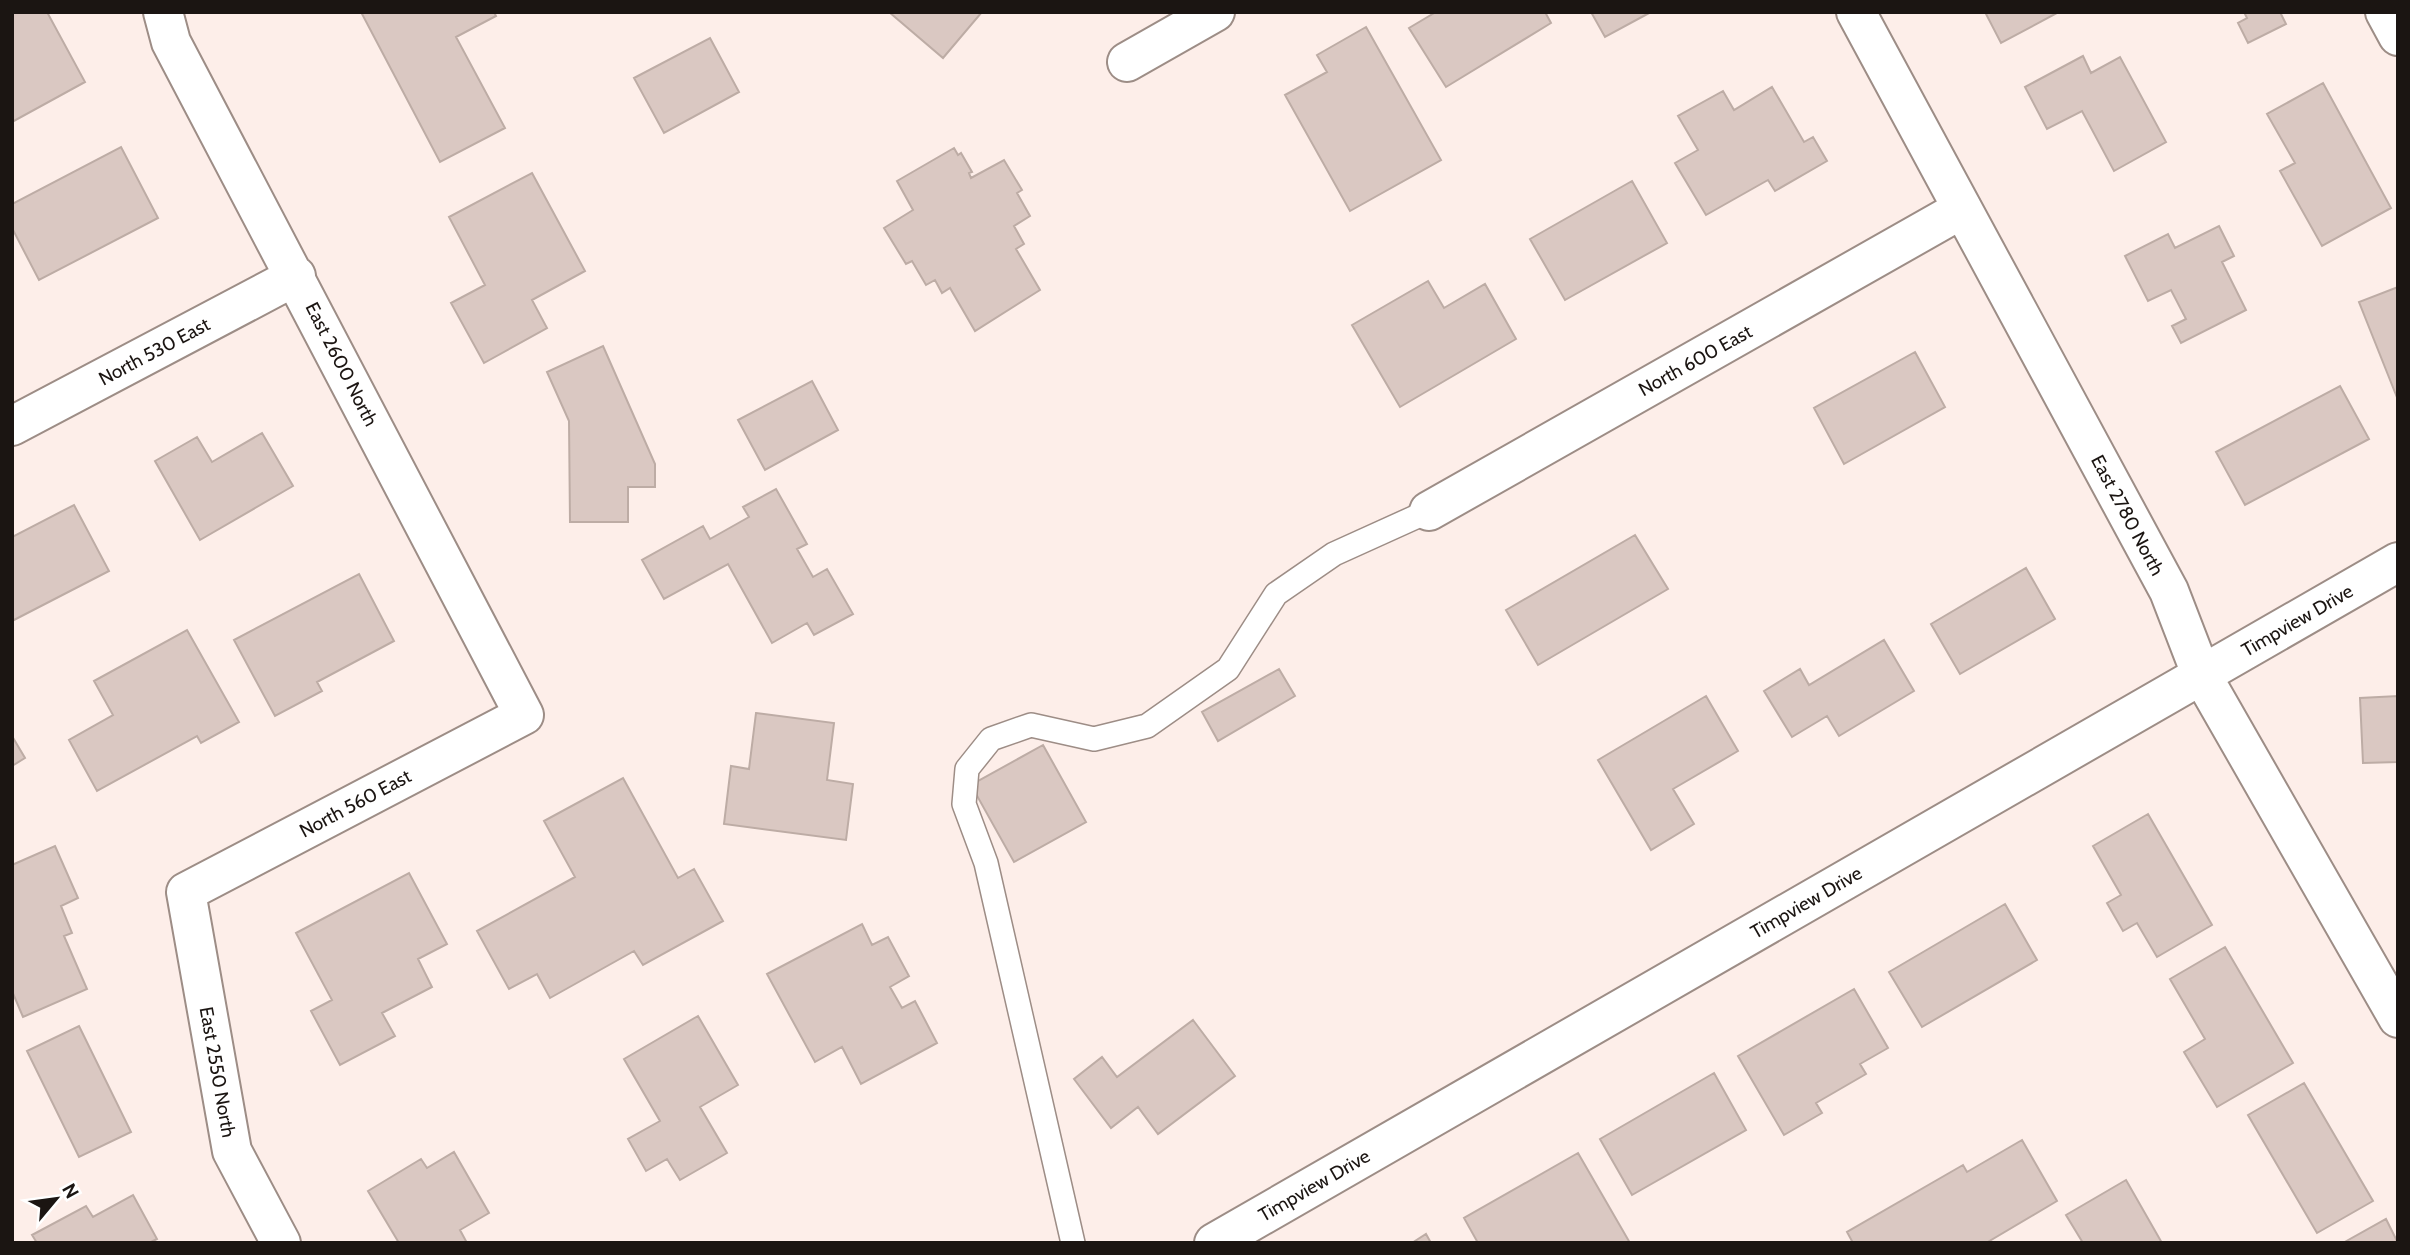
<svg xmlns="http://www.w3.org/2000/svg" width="2410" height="1255" font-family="Cabin,sans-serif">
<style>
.building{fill:#dac8c2;stroke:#bdaca5;stroke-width:2}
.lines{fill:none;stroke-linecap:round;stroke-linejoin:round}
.service-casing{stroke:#9d8d86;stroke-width:26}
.minor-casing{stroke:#9d8d86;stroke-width:42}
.tertiary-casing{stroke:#9d8d86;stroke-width:42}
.service{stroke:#fff;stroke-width:23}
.minor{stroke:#fff;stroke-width:38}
.tertiary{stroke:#fff;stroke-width:38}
.labels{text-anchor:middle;stroke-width:5;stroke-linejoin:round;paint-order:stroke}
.street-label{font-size:19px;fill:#1b1512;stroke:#fff}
</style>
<rect width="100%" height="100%" fill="#fdeee9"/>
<!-- building -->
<path class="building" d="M12,12H47L85,82L12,122Z
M361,12H494L496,16L456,37L505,128L440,162Z
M889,12H982L943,58Z
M1436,12H1545L1551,23L1446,87L1409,28Z
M1591,12H1651L1605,37Z
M1985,12H2056L2057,13L2001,43Z
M2244,12H2280L2286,24L2248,43L2238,23L2247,18Z
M1366,27L1441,160L1350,211L1285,95L1327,72L1317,55Z
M710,38L739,92L664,133L634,78Z
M2083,56L2091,73L2120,57L2166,142L2114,171L2082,111L2047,129L2025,87Z
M2323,83L2391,208L2322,246L2280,171L2295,163L2267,114Z
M1772,87L1804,142L1813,137L1827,161L1775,191L1768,180L1706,215L1675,163L1698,150L1678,116L1723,91L1734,110Z
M121,147L158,218L39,280L12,228V204Z
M954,148L958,155L961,153L972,172L969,173L971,178L1004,160L1022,190L1017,193L1030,216L1014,226L1024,244L1016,249L1040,290L975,331L950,288L942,293L935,280L926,285L912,261L906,264L884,228L913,210L897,181Z
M532,173L585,271L532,300L547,328L484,363L451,303L485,285L449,217Z
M1632,181L1667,243L1565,300L1530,239Z
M2219,226L2234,256L2222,262L2246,310L2181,343L2172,326L2186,319L2171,290L2148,301L2125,256L2168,234L2175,248Z
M1428,281L1444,308L1485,284L1516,339L1400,407L1352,325Z
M2398,287V400L2359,302Z
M603,346L655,464V487H628V522H570L569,421L547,372Z
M1915,352L1945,407L1844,464L1814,408Z
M812,381L838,430L765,470L738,420Z
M2340,386L2369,439L2245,505L2216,452Z
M262,433L293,486L200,540L155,461L197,437L212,462Z
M776,489L807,544L797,549L813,577L827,569L853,614L814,635L807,623L772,643L728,564L664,599L642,560L703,526L710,539L749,517L743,507Z
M74,505L109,571L12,621V537Z
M1635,535L1668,589L1538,665L1506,610Z
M2026,568L2055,619L1960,674L1931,624Z
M359,574L394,641L317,682L322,691L275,716L234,640Z
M187,630L239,722L201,743L197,736L97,791L69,740L113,715L94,681Z
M1884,640L1914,691L1839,736L1827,716L1792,737L1764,691L1800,669L1809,685Z
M1279,669L1295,696L1218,741L1202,712Z
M1706,696L1738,751L1673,789L1694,824L1651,850L1598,760Z
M2398,696V762L2363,763L2360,698Z
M756,713L834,723L827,780L853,784L846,840L724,824L731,766L749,769Z
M12,736L25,758L12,766Z
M1043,745L1086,822L1014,862L971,785Z
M623,778L678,878L694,869L723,921L643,965L634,951L550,998L537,974L509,989L477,931L575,877L544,821Z
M2148,814L2212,925L2157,957L2137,923L2123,931L2107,903L2121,895L2093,846Z
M55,846L78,898L61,906L72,933L64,936L87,989L23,1017L12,991V865Z
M409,873L447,944L418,959L432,987L382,1013L395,1036L340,1065L311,1011L332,1000L296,933Z
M2005,904L2037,960L1922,1027L1889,972Z
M862,924L872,945L888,937L909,976L890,987L902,1008L915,1001L937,1043L861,1084L842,1047L815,1062L767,974Z
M2225,947L2293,1063L2217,1107L2184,1052L2205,1039L2170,979Z
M1854,989L1888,1048L1860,1064L1866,1074L1816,1103L1822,1113L1784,1135L1738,1056Z
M698,1016L738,1085L700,1107L727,1153L680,1180L667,1159L646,1171L628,1139L660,1121L624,1059Z
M1193,1020L1235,1076L1158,1134L1138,1107L1111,1128L1074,1079L1102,1057L1117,1077Z
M79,1026L131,1132L79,1157L27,1051Z
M1714,1073L1746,1130L1632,1195L1600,1139Z
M2304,1083L2373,1201L2317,1233L2248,1115Z
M2022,1140L2057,1201L1986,1243H1853L1847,1232L1963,1165L1967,1172Z
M454,1152L489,1213L460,1230L467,1243H399L368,1191L421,1159L427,1168Z
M1578,1153L1630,1243H1478L1464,1218Z
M2126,1180L2162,1243H2083L2066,1215Z
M133,1195L157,1239L149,1243H37L32,1235L86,1206L93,1217Z
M2386,1219L2398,1243H2343Z
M1426,1234L1431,1243H1412Z"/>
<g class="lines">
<defs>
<path id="service" d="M1073,1243L986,863L964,804L967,769L991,739L1031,725L1094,739L1147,726L1228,669L1276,594L1334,554L1429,511"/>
<path id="minor" d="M163,12L171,42L524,715L186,892L232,1151L281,1243
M2385,12L2398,36
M1127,62L1215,12
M12,426L296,276
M1429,511L1962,209"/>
<path id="tertiary" d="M1856,12L2169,591L2201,674L2398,1018
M1214,1243L2398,562"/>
</defs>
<!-- service casing -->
<use href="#service" class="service-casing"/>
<!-- minor casing -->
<use href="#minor" class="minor-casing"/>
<!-- tertiary casing -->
<use href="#tertiary" class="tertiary-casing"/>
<!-- service -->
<use href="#service" class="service"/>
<!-- minor -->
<use href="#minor" class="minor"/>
<!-- tertiary -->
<use href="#tertiary" class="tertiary"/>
</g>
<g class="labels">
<!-- street labels -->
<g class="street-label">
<text transform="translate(154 351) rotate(-28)" y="7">North 530 East</text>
<text transform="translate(1695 360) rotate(-29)" y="7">North 600 East</text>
<text transform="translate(342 364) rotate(63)" y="7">East 2600 North</text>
<text transform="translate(2128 515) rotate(62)" y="7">East 2780 North</text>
<text transform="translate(2297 620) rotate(-30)" y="7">Timpview Drive</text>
<text transform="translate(355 803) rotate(-28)" y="7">North 560 East</text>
<text transform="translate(1806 902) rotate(-30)" y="7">Timpview Drive</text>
<text transform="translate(218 1072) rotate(80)" y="7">East 2550 North</text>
<text transform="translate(1314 1185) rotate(-30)" y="7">Timpview Drive</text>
</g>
</g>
<!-- border -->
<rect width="2410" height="1255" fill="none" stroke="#1b1512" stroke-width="28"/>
<!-- north arrow -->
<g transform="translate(56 1199) rotate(61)" stroke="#ffffff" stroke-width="5" paint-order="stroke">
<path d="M0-5L12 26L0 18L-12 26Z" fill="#1b1512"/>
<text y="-10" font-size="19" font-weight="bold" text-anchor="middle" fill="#1b1512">N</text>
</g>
</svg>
